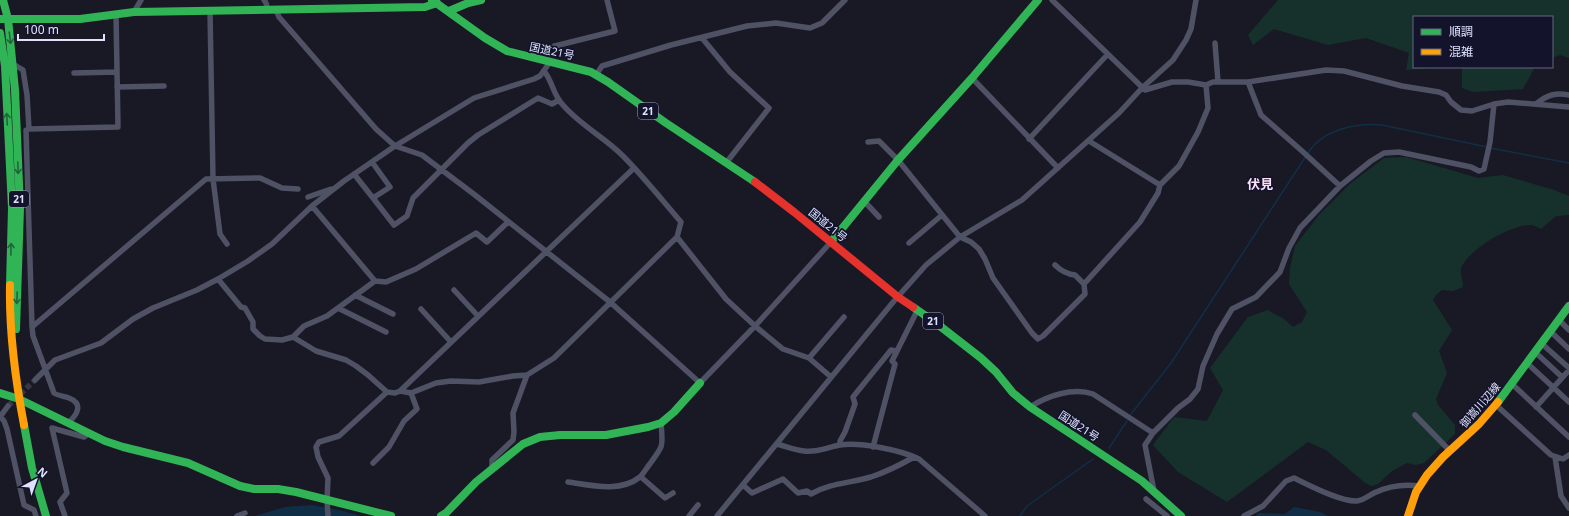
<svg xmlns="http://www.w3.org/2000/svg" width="1569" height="516" font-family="'Noto Sans','Noto Sans JP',sans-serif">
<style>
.green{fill:#16312c}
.water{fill:#102f46}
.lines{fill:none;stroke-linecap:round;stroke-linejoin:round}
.stream{stroke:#102f46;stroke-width:1.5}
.street-tunnel{stroke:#373745;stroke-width:5.5;stroke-dasharray:5.5 3;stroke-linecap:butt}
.street{stroke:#4f5265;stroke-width:5.5}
.fast{stroke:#30b455;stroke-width:8}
.slow{stroke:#ff9f0a;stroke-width:8}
.jam{stroke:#e5322d;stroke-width:8}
.oneway{stroke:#226440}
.labels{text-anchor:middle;stroke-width:3.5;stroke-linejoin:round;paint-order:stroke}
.shield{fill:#13142b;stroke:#a2a4be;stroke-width:1}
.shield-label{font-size:10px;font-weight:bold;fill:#dfe2fd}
.street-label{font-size:11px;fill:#dfe2fd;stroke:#13142b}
.quarter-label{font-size:13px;font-weight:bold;fill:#fde1f9;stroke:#13142b}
</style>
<rect width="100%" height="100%" fill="#191925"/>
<!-- green -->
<path class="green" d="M1278,0H1569V58L1560,55L1552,58V17H1414V67H1444L1406,70L1409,53L1366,38L1328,45L1274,29L1253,45L1248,35Z
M1462,67H1535L1523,89L1473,92L1462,88Z
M1406,157L1478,178L1503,175L1554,190L1569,196V215L1556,216L1541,229C1538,227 1533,225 1530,225C1510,225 1468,250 1461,268C1460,273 1463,281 1463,287L1453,291L1442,290L1436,295L1433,300L1452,330L1439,351L1447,373L1436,399L1438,405L1455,425V434L1424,463L1416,465L1407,463L1392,471L1378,484L1371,486L1364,482L1326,450L1308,442L1227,502L1178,472L1153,445L1174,417L1207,421L1223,390L1210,368L1248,317L1268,310L1284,319L1293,327L1302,322L1307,312L1289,284L1290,268L1295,246L1319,215L1351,183L1384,158Z"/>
<!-- water -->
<path class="water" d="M312,505L343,511L361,516H255L285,507Z
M1294,507L1320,512L1328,516H1256L1258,513L1285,514Z"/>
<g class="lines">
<!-- stream -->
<path class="stream" d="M1490,148L1569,163
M1308,153C1323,129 1356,123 1382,125L1487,147
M1131,414L1171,363L1306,156
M1109,448L1127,421
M1020,516L1027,506L1093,459"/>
<!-- street-tunnel -->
<path class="street-tunnel" d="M8,406L35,380"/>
<!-- street -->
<path class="street" d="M264,0L266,3L268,10
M1052,0L1145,90L1172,82H1188L1206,85L1213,82H1248L1326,70L1344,71L1402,86L1439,92L1446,95L1451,102L1461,110L1472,111L1494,104L1508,102L1569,107
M276,10L279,17L376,129L395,146L422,155L475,195L610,302L700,383L755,326L831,242
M210,11L213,179L220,234L227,244
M134,12L141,0
M702,38L730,72L769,108L726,163
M1215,43L1218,82
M531,58L539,50L615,31L607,0
M13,64L23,70L27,95L29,129L26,130L32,327L33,336L54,393C59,396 63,396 69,398C84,404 77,415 68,423
M74,73L117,72
M596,75L602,66L671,45L747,26L776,23L810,28L822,23L845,0
M972,78L1058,168
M1248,82L1261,115L1302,151L1340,186
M117,87L164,86
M1536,104C1547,95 1556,92 1569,95
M29,129L118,127L116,14
M1029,139L1107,55
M1089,141L1160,185
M868,142L879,141L898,160L960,237L971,242L979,249L985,259L993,278L1032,333L1038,339L1043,336L1085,294L1084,284L1140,222L1158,193L1160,185L1179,166L1198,132L1208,108L1206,85
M354,174L373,198L390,187L372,162
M308,197L331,189
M373,198L394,225L407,216L413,198L468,143L478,135L538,98L552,104L559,100
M864,201L879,217
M312,206L375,281
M677,237L726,299L755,326L783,349L809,358L831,377
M909,243L942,215
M1055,265C1061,271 1066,274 1075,275L1084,284
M218,279L241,307L245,308L253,322V329L260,336L265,339L282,340L293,337L304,326L327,316L375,281L386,282L416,269L476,233L487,242L508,222
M454,290L478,316
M355,295L393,314
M338,308L386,332
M421,309L451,342
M1559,320L1569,330
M32,327L206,179L260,178L282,188L298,189
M1550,331L1569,349
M293,337L316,351L346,360L356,366L368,375L387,392
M1541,343L1569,368
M1535,352L1562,377
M809,358L844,317
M1527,363L1569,402
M35,380L55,360L101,343L133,319L153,308L197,290L218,279L248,261L272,244L312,206L344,181L395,146L474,98L534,79L540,76L550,62
M1512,384L1569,437
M400,391L634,168
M1496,405L1551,455L1563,459L1569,455
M1030,407C1047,396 1073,387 1093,394L1153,433
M1536,407L1569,370
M1415,415L1450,451
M0,416L4,421L7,429L24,505L34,510L36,516
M0,417L8,406
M777,444C785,446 795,450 804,451C817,453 828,447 840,445C860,442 901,450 919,459L985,516
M840,445V441L845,432L855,404L853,397L891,350L896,351
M873,447L895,364L892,361L917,311
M1555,457L1561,496L1569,508
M373,463L389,447L404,421L417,409L411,393
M492,469V460L513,440L514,432L513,413L527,375
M641,477L665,498L673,493
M568,482C590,485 620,493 640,477C643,474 646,469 649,465C664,445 663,447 661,423
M743,485L752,493L783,479L798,493L807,491L811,494C830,483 851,483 871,477C886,472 900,465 914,457
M1154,491L1145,445L1153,433L1178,408L1190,399L1198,389L1203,366L1217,334L1232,309L1256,297L1280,272L1289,248L1300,228L1340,186L1371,161L1384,153L1399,152L1471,167L1479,171L1484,169L1490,142L1494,104
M1146,499L1167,516
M65,516L60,502L67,493L52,428L84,437L89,433
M237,516L245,513
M328,516L327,500L328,478L318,457L316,447L319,442L339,436L387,392L395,393L400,391L411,393L436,383L451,381L479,382L513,376L527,375L554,358L677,237L681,222C662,200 643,176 622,155C604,137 580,125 563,105C553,95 553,82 544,71
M689,516L698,505
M717,516L894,301L926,265L960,237L1022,200L1119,113L1142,88L1173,60L1186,40L1191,29L1196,0
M1244,516L1263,506L1286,481L1294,478C1309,485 1341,502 1357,501C1364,500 1368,496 1374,493C1389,486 1403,484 1419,486"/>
<!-- fast -->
<path class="fast" d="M3,0L8,19L15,90L20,208L16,329
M432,0L485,38L507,51L591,72L608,82L666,123L755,182
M449,11L468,3L481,0
M0,19H80L134,12L425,7L437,3
M0,33L5,66L12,208L10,285
M831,242L898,160L972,78L1038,0
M913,307L936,323L981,358L996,372L1013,393L1030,407L1142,481L1181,516
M0,393L19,399L105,441L123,447L188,463L240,486L254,489H278L296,492L391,516
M1498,402L1569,306
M24,425L32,468L46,516
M441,516L446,513L476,482L523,444L540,437L560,435H606L648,427L661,423L674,412L700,383"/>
<!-- slow -->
<path class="slow" d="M10,285C9,333 15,378 24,425
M1408,516L1416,492L1427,475L1443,457L1479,424L1498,402"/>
<!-- jam -->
<path class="jam" d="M755,182L794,212L898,297L913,307"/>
</g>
<!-- one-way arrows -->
<defs><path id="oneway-shaft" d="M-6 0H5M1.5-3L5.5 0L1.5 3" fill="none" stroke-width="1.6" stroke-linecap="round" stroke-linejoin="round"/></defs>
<g class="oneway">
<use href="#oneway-shaft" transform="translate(10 38) rotate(83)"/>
<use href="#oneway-shaft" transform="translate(7 119) rotate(-93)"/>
<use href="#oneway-shaft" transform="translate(18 168) rotate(88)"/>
<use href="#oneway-shaft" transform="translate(11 249) rotate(-89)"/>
<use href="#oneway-shaft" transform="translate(17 298) rotate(92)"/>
</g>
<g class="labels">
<!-- shield labels -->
<g class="shield">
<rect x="638" y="103" width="20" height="16" rx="3"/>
<rect x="9" y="191" width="20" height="16" rx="3"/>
<rect x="923" y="313" width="20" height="16" rx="3"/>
</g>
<g class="shield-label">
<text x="648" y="115">21</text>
<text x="19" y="203">21</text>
<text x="933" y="325">21</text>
</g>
<!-- street labels -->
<g class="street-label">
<text transform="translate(552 51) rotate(12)" y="4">国道21号</text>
<text transform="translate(828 225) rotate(39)" y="4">国道21号</text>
<text transform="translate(1480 405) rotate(-49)" y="4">御嵩川辺線</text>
<text transform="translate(1079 426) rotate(33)" y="4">国道21号</text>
</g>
<!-- quarter labels -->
<g class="quarter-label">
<text x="1260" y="189">伏見</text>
</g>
</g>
<!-- legend -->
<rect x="1413" y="16" width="140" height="52" fill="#13142b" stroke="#65667f"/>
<rect x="1421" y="29" width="20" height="6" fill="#30b455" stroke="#65667f"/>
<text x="1449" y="36" font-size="12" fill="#dfe2fd">順調</text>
<rect x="1421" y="49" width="20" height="6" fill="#ff9f0a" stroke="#65667f"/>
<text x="1449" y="56" font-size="12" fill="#dfe2fd">混雑</text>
<!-- north arrow -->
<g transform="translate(36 480) rotate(41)" stroke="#13142b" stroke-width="3" paint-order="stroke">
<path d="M0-3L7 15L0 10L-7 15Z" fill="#dfe2fd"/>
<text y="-6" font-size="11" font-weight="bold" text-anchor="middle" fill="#dfe2fd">N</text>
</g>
<!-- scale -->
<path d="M18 34v6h86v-6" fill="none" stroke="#dfe2fd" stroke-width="2"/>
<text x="24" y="34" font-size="12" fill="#dfe2fd" stroke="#13142b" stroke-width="3" paint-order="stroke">100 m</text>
</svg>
